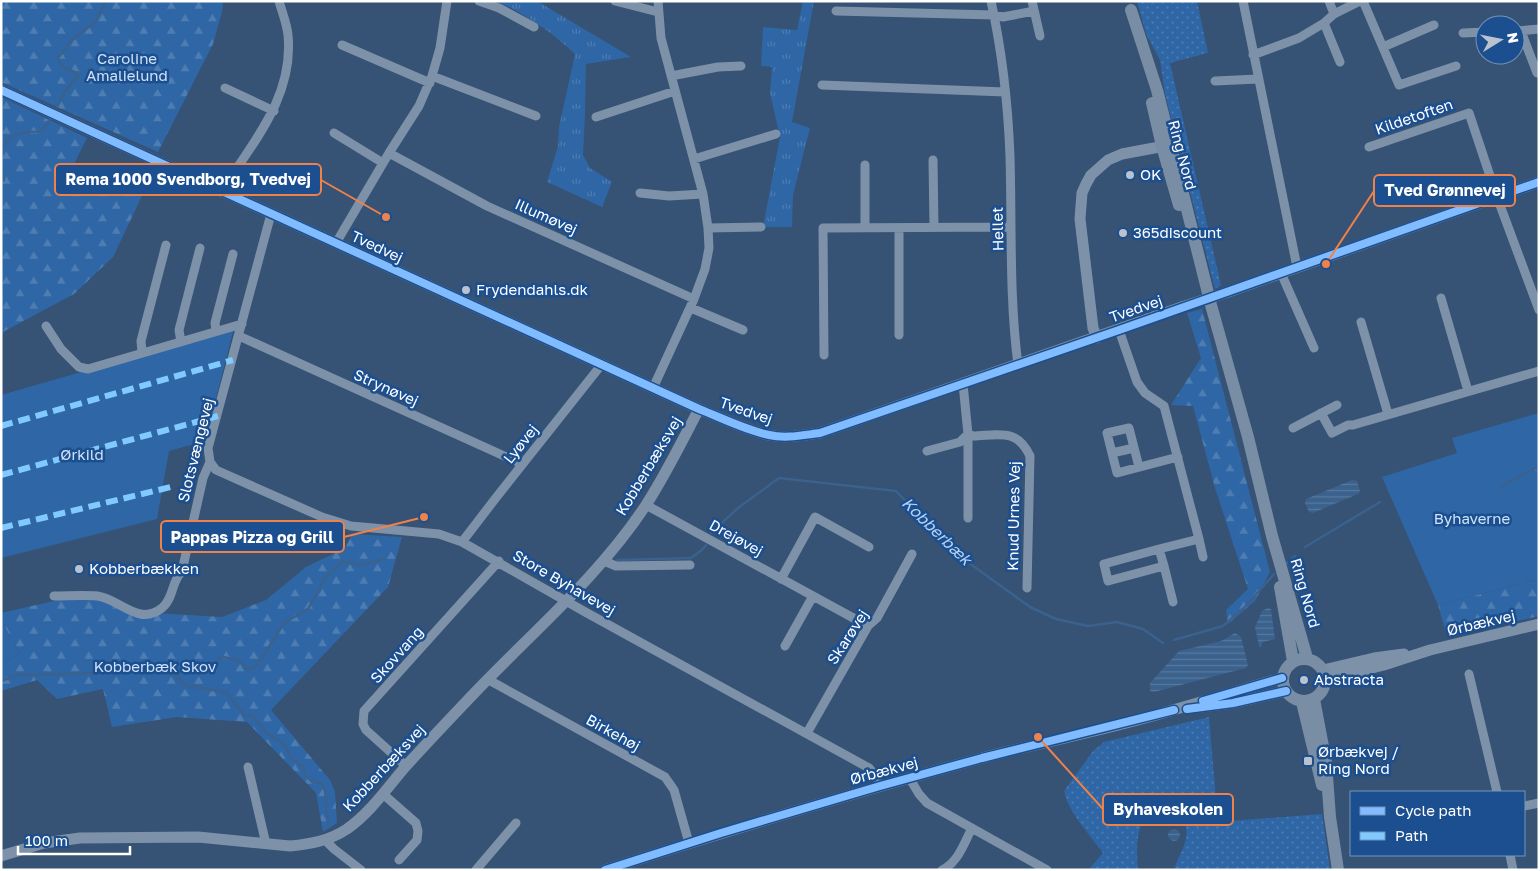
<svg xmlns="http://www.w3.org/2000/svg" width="1540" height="871" font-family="'Golos Text',sans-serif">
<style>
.grass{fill:url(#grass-dots)}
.forest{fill:url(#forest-firs)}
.park{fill:url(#park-tufts)}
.garden{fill:#2f66a5}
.water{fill:url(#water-rules)}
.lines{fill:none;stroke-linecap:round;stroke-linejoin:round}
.stream{stroke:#3b618d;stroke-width:2.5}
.minor{stroke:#7d92a8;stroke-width:9}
.tertiary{stroke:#7d92a8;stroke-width:11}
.secondary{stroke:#798da4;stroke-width:12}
.tertiary-bridge{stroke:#7d92a8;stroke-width:11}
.quiet{stroke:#80caff;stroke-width:6;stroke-dasharray:12 6;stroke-linecap:butt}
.cycleway-casing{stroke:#1b4f8f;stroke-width:11}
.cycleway{stroke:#80bcff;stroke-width:8}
.poi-dot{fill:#b9c2ce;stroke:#1b4f8f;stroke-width:2}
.labels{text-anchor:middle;stroke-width:5;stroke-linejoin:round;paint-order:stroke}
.park-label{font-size:15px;fill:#cfe3fa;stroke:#1b4f8f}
.street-label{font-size:15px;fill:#fff;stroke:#1b4f8f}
.poi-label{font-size:15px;fill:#fff;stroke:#1b4f8f;text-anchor:start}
.water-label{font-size:16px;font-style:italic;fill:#b5d3f5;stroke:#1b4f8f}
.leader{fill:none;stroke:#ee8249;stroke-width:2}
.callout-dot{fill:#ee8249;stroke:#1b4f8f;stroke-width:2}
.callout{fill:#1b4f8f;stroke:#ee8249;stroke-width:2}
.callout-label{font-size:16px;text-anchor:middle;font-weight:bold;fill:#fff}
</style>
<defs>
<pattern id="grass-dots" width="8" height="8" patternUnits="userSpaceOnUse" patternTransform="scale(1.25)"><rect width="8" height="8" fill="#2f66a5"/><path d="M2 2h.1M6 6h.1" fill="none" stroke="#4e7db2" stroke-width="1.8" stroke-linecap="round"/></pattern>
<pattern id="forest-firs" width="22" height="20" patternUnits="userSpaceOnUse" patternTransform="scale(1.25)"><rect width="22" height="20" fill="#2f66a5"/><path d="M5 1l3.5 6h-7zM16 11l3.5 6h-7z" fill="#4e7db2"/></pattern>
<pattern id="park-tufts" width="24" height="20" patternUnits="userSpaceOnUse" patternTransform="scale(1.25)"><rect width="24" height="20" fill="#2f66a5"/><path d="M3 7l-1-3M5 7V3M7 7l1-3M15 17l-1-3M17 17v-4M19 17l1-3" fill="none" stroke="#4e7db2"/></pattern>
<pattern id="water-rules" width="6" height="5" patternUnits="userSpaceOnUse" patternTransform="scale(1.25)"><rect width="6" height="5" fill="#3b618d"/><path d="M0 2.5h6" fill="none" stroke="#58799e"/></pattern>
</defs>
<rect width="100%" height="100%" fill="#365274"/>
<!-- grass -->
<path class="grass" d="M1137,1H1197L1208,53L1170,63L1221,285L1215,289L1165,94L1160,60L1146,34Z
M1209,717L1218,822L1322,814L1330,870H1174C1181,847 1193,839 1182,815C1175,814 1166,811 1159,812C1133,815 1137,852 1138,870H1088L1103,853C1090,835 1068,812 1064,791L1093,751L1104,742Z"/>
<!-- forest -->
<path class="forest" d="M1,1H223L222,12L213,44L158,152L1,82Z
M1,97L87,138L73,166L107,183L142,196L113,257L74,294L1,333Z
M1202,309L1270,572L1255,601L1228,624L1226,610L1248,589L1215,488L1193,406L1171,405L1201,358L1187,313Z
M1539,457V487L1532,460Z
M352,534L402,537L388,587L271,710L330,780L335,792L337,823L323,832L316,793L247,722L177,717L112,727L103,689L57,699L37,680L1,691V663L20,654L1,620V613L98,591L138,612L222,617L266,600L306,567L345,548Z
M1539,579V616L1505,624H1480L1446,633L1438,605Z"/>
<!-- park -->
<path class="park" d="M496,1H537L631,57L586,64L585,114L583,155L590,168L612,182L602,207L547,182L558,146L559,127L575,54C551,32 526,14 496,1Z
M803,1H814L792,122L810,128L793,195L792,227H763L780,137L770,93L772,67L761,66L763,27L797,30Z"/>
<!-- garden -->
<path class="garden" d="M234,328L205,441L169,451L157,519L1,558V395Z
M1539,413V457L1533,460L1539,487V579L1438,605L1382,477L1457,453L1452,438Z
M1,620L20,654L1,663Z"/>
<!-- water -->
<path class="water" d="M1352,480L1357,481L1360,491L1358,494L1313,513L1309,512L1305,503L1306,499Z
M1268,608L1271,609L1275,639L1263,642L1261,647L1259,646L1255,627L1262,611Z
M1235,633L1241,637L1248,665L1246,668L1154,692L1150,691V683L1179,651L1221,641Z
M1168 835a6 6 0 1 1 12 0a6 6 0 1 1-12 0Z"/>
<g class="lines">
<!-- stream -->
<path class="stream" d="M57,107L65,92L79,74L63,67L58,58L71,41L95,22L106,1
M1,153L6,140C11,137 17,134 22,133C38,129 39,139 50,119
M1,167L4,180L1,181
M1502,486L1539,466
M711,533L738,508L779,478L896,491L958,555L1030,607L1056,619L1088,626L1117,622L1143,629L1163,643
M1305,547L1380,502
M617,560L691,558L703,549L706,545
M1285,565L1295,556
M1174,640L1223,626L1244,608L1274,574
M177,676L183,667L207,666L223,657L238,660L249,670L259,663L284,623L308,609L326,577L342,562L362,565L384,559
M177,676L183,684L191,687H198L227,693L245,716L251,715C258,721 262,728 268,734C273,738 281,740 285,746C288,750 289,756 292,760L297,761L303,767L304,773L312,782L321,783L325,790L328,824
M1,681L17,675L156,672L177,676"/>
<!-- minor -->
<path class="minor" d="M479,1L499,8L534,27
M615,1L658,12
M991,1C1002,51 1008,105 1010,156C1012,225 1009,296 1018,365
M1032,1L1040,36
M1243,1L1297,267
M1329,1L1334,14
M1363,1L1399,85L1456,66
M836,11L994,15L1003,17L1034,11
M1324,23L1340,62
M1517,31L1539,29
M1521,31L1537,73
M1463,33L1485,32
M342,45L430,83
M1383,47L1434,25
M1253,55L1299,38L1324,23L1334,14L1360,1
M432,76L536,116
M671,76L718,67L741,66
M1215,81L1258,79
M822,85L1005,92
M225,88L274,111
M596,117L675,91
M334,133L383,163
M1369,147L1469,113L1497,197L1539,310
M389,153L487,206L694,299
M694,159L776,134
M933,160L934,227
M865,165V228
M221,192C253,142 294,97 288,35C287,24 282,12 279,1
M640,193L669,196L703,194
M708,228L761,227
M899,228V335
M336,243L389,153L419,106L432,76L440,48L447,1
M1281,273L1314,348
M1441,298L1468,391
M691,308L743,330
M1361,322L1388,414
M46,326L61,349L79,367L88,369L242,324
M1119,330L1137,382L1145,393L1164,406L1199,539L1159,549L1164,566L1108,581L1104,564L1159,549
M216,331L215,323L233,254
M239,336L522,464
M181,342L179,330L200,248
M142,352L141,341L166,245
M824,355L823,228L1011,227
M963,384L968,434V518
M653,388L694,299L705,269L709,248L708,228L703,194L661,38L658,1
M1321,413L1332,433L1348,425H1353L1539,371
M1293,428L1337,405
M927,451L960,442L968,434L973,436C999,435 1017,428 1030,456L1027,588
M1112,453L1134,448
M210,462L216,470L322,517L351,526L439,534L462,542L587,613L869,768L874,774L880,786
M1139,467L1129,428L1107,433L1117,473L1178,457
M646,505L868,626
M1199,539L1203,557
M462,542L495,499L602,364
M604,561L616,566L690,565
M1164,566L1173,602
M781,579L815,517L869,547
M54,596C68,596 83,595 97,596C119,598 138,627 162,608C174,598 171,582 182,571L203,478L210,462L208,448L271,214
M785,646L813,596
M1469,674L1497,792
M487,679L665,777L674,790L689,843
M807,733L868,626L877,618L912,554
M406,766L366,730L363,724L364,711L499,561
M248,767L266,844
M910,779L919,794L927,803L1047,870
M383,794L416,823L418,831L417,840L399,860
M1524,806L1539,803
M325,840L334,849L361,870
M1510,855L1513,870
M476,870L516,823
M942,870C958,863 964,843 972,828"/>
<!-- tertiary -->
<path class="tertiary" d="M1,90L699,409C722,418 745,430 769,435C786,439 803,435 820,433L1182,307
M1228,292L1539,182
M1097,338L1093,328L1080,219L1082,193L1086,184L1091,175L1108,160L1122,154L1170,145
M1323,670L1374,658L1404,654
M1325,680L1384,665L1430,650L1539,624
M1201,707L1233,703L1286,691
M1,856L44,843L80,838L198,837L290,846C310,844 329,841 347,829C371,812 387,788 406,766C425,745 444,725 463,705C524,639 596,581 646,505C666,474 682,441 699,409
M605,870C730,830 856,792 982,758C1046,741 1111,729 1173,710C1210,700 1246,688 1282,678"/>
<!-- secondary -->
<path class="secondary" d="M1131,10L1157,90L1211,305L1248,437L1272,536L1307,658
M1152,103L1162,146L1179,205
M1280,587L1293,661
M1283 680a21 21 0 1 1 42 0a21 21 0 1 1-42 0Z
M1314,699L1326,762L1330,817L1338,870
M1302,702L1322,785"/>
<!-- tertiary-bridge -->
<path class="tertiary-bridge" d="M1182,307L1228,292"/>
<!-- quiet -->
<path class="quiet" d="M1,426L233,360
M1,475L218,416
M1,528L171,487"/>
<defs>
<path id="cycleway" d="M1,90L699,409C722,418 745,430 769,435C786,439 803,435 820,433L1119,330L1539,182
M1203,701L1282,678
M1187,709L1233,703L1286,691
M605,870L721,833L880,786L982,758L1174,710"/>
</defs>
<!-- cycleway casing -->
<use href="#cycleway" class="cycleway-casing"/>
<!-- cycleway -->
<use href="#cycleway" class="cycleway"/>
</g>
<!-- markers -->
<g class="poi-dot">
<circle cx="1130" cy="175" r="5"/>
<circle cx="1123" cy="233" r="5"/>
<circle cx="466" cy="290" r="5"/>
<circle cx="79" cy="569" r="5"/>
<circle cx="1304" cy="680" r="5"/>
<rect x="1303" y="756" width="10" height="10" rx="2.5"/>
</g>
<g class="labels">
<!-- park labels -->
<g class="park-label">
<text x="127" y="64">Caroline<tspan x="127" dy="17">Amalielund</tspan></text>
<text x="82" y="460">Ørkild</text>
<text x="1472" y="524">Byhaverne</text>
<text x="155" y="672">Kobberbæk Skov</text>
</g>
<!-- street labels -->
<g class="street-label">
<text transform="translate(1414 117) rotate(-19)" y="5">Kildetoften</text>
<text transform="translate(1182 155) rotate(75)" y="5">Ring Nord</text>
<text transform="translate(546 217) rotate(24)" y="5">Illumøvej</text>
<text transform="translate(998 229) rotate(-91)" y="5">Hellet</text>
<text transform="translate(377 247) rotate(25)" y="5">Tvedvej</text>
<text transform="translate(1136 309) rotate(-19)" y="5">Tvedvej</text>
<text transform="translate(386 388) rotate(24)" y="5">Strynøvej</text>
<text transform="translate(746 411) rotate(19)" y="5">Tvedvej</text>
<text transform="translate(521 444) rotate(-51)" y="5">Lyøvej</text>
<text transform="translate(196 450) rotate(-76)" y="5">Slotsvængevej</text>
<text transform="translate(649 466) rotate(-59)" y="5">Kobberbæksvej</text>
<text transform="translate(1014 516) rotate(-89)" y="5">Knud Urnes Vej</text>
<text transform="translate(736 538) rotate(29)" y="5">Drejøvej</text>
<text transform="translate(564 583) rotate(30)" y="5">Store Byhavevej</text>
<text transform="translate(1305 593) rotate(74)" y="5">Ring Nord</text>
<text transform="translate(1481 623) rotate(-13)" y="5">Ørbækvej</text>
<text transform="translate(848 637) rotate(-57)" y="5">Skarøvej</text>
<text transform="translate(397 655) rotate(-48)" y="5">Skovvang</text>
<text transform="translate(613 733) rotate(29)" y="5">Birkehøj</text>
<text transform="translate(384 768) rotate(-47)" y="5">Kobberbæksvej</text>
<text transform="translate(884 771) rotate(-15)" y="5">Ørbækvej</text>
</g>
<!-- poi labels -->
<g class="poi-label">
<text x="1140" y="180">OK</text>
<text x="1133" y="238">365discount</text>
<text x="476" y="295">Frydendahls.dk</text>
<text x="89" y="574">Kobberbækken</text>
<text x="1314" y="685">Abstracta</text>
<text x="1318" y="757">Ørbækvej /<tspan x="1318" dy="17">Ring Nord</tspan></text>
</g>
<!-- water labels -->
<g class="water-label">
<text transform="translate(937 531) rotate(44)" y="6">Kobberbæk</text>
</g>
</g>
<!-- callouts -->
<path class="leader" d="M386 217L321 180M1326 264L1374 191M424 517L344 537M1038 737L1103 809"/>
<g class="callout-dot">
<circle cx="386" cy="217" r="5"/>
<circle cx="1326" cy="264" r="5"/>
<circle cx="424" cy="517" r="5"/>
<circle cx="1038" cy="737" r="5"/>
</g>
<g class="callout">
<rect x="55" y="164" width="266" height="31" rx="5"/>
<rect x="1374" y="175" width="141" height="31" rx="5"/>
<rect x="161" y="521" width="183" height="31" rx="5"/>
<rect x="1103" y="794" width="130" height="31" rx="5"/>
</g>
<g class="callout-label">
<text x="188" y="185">Rema 1000 Svendborg, Tvedvej</text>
<text x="1445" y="196">Tved Grønnevej</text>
<text x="252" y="543">Pappas Pizza og Grill</text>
<text x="1168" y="815">Byhaveskolen</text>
</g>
<!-- border -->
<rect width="1540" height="871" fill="none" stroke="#ffffff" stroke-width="5"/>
<!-- legend -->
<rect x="1350" y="791" width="175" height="65" fill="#1b4f8f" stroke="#7695bc"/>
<rect x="1360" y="807" width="25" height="8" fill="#80bcff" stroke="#7695bc"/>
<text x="1395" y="816" font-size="15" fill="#ffffff">Cycle path</text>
<rect x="1360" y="832" width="25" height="8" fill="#80caff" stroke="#7695bc"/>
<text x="1395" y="841" font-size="15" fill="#ffffff">Path</text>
<!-- north arrow -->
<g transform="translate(1500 40) rotate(80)"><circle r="24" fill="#1b4f8f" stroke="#7695bc"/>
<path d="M0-4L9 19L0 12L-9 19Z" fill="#b9c2ce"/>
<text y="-8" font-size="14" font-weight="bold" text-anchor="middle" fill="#ffffff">N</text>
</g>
<!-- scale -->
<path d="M18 846v8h112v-8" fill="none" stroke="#ffffff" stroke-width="2.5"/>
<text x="25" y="846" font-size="15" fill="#ffffff" stroke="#1b4f8f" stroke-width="4" paint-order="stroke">100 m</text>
</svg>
